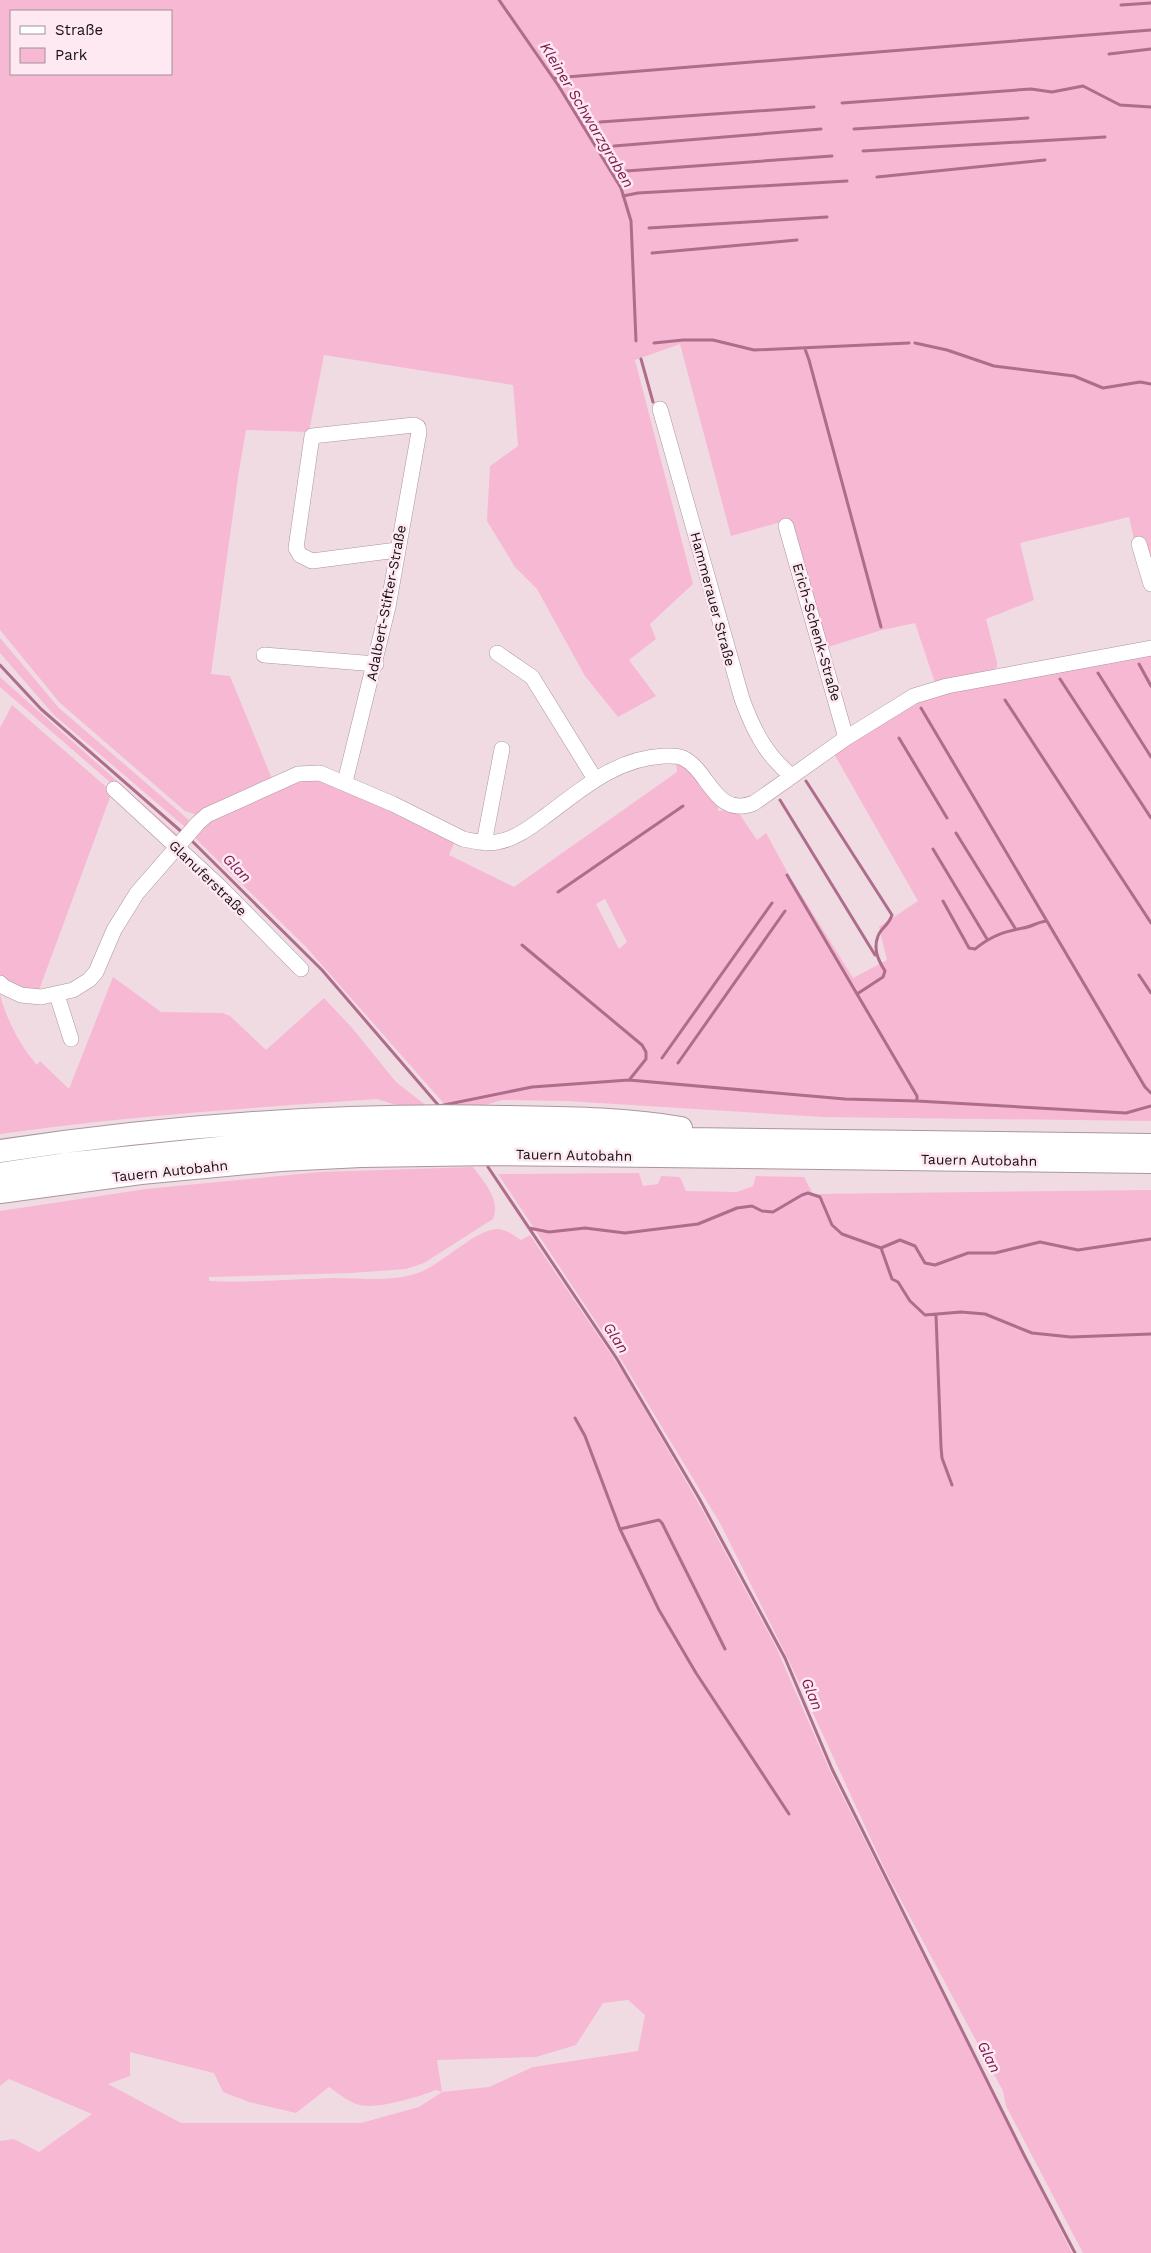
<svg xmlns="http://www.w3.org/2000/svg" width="1151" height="2253" font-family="'Work Sans',sans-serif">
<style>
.green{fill:#f7b8d3;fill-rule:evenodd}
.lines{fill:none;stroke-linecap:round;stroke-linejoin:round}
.stream{stroke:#ad6d8b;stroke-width:3}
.minor-casing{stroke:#aa969e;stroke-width:16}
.highway-casing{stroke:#aa969e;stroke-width:24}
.minor{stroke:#fff;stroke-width:15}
.highway{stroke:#fff;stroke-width:22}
.labels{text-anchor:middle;stroke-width:5;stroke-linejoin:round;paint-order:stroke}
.street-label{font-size:14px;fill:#171013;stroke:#fee8f1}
.water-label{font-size:15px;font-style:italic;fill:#7c1650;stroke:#fee8f1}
</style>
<rect width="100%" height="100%" fill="#f0dbe3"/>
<!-- green -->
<path class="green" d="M0,0H1151V573L1134,539L1129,517L1020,543L1034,600L986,619L997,662V667L993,671L935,683L915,623L882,630L825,648L788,520L731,536L680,344L635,360L693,584L650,624L656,639L629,660L656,696L618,717L585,676L537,589L515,567L487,521L490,466L518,446L513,385L324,355L309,432L246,430L238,477L211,674L230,676L272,779L197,815L185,811L60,703L0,630ZM11,11H171V74H11Z
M0,638L59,708L189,820L185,827L54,715L0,653Z
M1151,654V1121L823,1117L567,1101L502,1100L479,1107H447L306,947L192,835L198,827L261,796L308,779L328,781L454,843L449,855L514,887L677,772L676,762L687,768L718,805V811L736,809L757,840L766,833L789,875L853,978L887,960L879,927L918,901L833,752L892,716L932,695ZM605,899L627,942L619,949L596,904Z
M0,677L180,837L174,843L118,789L0,687Z
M12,705L112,792L38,993L0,991V728Z
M113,977L161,1012L223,1013L230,1016L266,1050L324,998L353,1029L396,1082L428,1107H403L377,1099C251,1108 125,1116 0,1134V995C7,1020 19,1044 37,1065L40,1061L69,1089Z
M473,1167C484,1182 501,1200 493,1219L424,1263L406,1269L351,1273L209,1277V1281C251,1283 293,1279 335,1278C362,1278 392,1282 418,1273C441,1265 477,1228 498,1229C507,1230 514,1235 521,1240L530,1235L623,1372L703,1511L776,1647L830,1771L1072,2253H0V2141L14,2139L39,2152L92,2114L9,2079L0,2086V1211L146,1189L320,1172ZM628,2000L645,2015L638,2051L533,2067L489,2087L442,2092L437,2060L536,2057L576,2045L603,2003ZM130,2052L214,2073L223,2092L249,2102L296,2113L329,2087C338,2093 346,2100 356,2104C373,2111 419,2097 436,2090L442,2092L419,2107L361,2123H181L108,2084L130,2076Z
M639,1173L643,1186L658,1184L661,1176L680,1177L686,1191L737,1192L753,1186L756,1176L804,1177L813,1194L1151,1190V2253H1083L1006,2106L1003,2091L887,1874L790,1663L721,1525L622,1361L498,1174Z"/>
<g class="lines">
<!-- stream -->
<path class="stream" d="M499,0L558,85L621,188L631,221L636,341
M1121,5L1151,3
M1109,54L1151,49
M554,78L1151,30
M842,103L1031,89L1052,92L1083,86L1120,105L1151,107
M600,122L814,107
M854,129L1028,118
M614,146L821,129
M863,151L1105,137
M626,171L832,156
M877,177L1045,160
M623,196L638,193L847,181
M649,228L827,217
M652,253L797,240
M654,343L683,340H713L754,350L909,343
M915,343L947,350L994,366L1074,376L1103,388L1140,382L1151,384
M805,349L809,360L881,627
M641,359L653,402
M1139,664L1151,686
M0,665L41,709L183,833
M1098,673L1151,757
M1060,679L1151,818
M1005,700L1151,923
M921,708L1145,1087L1151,1093
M899,738L947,818
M806,781L892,915C889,925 881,928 878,936C873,949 878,960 885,971L883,977L857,994
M780,800L875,955
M956,833L1015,928
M190,839L322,970L439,1106L532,1087L629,1080L845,1099L917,1101L1126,1113L1151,1106
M933,849L987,939
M787,875L917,1096V1101
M558,892L683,806
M943,901L969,948L975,949C991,936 1003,932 1023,928C1031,927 1038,922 1046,921
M522,945L642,1045L646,1052V1059L630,1079
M1139,975L1151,993
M662,1058L772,903
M678,1063L785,911
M488,1167L617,1359L699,1498L785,1658L832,1769L1024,2155L1075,2253
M529,1228L549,1232L585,1228L625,1233L698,1224L737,1208L752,1206L762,1211L773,1212L802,1195L808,1193L820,1197L832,1225L842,1234L881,1248L892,1279L898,1282L910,1301L925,1315L961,1312L985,1314L1032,1333L1071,1337L1151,1334
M881,1248L900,1240L915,1246L925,1263L935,1265L968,1253H995L1040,1242L1078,1250L1151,1239
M936,1315L941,1447L942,1458L952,1485
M575,1418L585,1436L620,1529L659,1610L696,1673L789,1814
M620,1529L659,1520L662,1523L725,1649"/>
<defs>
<path id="minor" d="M660,409L742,699C753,729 766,756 792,776
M786,526L846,738
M1139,544L1151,584
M497,653L532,677L595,779
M264,655L376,664
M345,782L388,607L419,432L418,427L414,425L312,436L296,548L300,555L312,561L397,550
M114,789L219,886L301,969
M484,843L502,749
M0,983L4,987L21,995L41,997L73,990L89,980L96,972L114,930L137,893L198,823L207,815L298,774L320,773L393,804L463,839C474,841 485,844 497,842C516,839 532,826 547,815C583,788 617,758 664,756C670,756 677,755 683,758C709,770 715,819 754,803L846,738L914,696L947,686L1151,648
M57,995L71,1039"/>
<path id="highway" d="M0,1151C167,1126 336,1113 504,1117C563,1118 623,1118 681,1128
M0,1174L65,1164L265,1143L447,1136L1151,1145
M0,1192L141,1173L281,1160L361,1156L495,1154L1151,1162"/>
</defs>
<!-- minor casing -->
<use href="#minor" class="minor-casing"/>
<!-- highway casing -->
<use href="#highway" class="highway-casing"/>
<!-- minor -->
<use href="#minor" class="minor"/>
<!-- highway -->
<use href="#highway" class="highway"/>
</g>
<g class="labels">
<!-- street labels -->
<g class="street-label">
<text transform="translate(713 599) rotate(75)" y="5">Hammerauer Straße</text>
<text transform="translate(386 603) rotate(-79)" y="5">Adalbert-Stifter-Straße</text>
<text transform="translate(817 632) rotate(74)" y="5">Erich-Schenk-Straße</text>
<text transform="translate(208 878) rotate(44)" y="5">Glanuferstraße</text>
<text transform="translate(574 1155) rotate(1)" y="5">Tauern Autobahn</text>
<text transform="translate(979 1160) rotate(1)" y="5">Tauern Autobahn</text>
<text transform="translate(170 1171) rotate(-6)" y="5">Tauern Autobahn</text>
</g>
<!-- water labels -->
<g class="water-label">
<text transform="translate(587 115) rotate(59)" y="5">Kleiner Schwarzgraben</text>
<text transform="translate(237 868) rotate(45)" y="5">Glan</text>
<text transform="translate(616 1338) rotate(57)" y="5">Glan</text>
<text transform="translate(812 1694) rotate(67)" y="5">Glan</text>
<text transform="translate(989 2057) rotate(63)" y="5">Glan</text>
</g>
</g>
<!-- legend -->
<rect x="10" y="10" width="162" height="65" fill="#fee8f1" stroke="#a29298"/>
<rect x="20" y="26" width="25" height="8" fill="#ffffff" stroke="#a29298"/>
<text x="55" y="35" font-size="15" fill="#171013">Straße</text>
<rect x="20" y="48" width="25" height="15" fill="#f7b8d3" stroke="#a29298"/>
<text x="55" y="60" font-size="15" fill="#171013">Park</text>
</svg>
